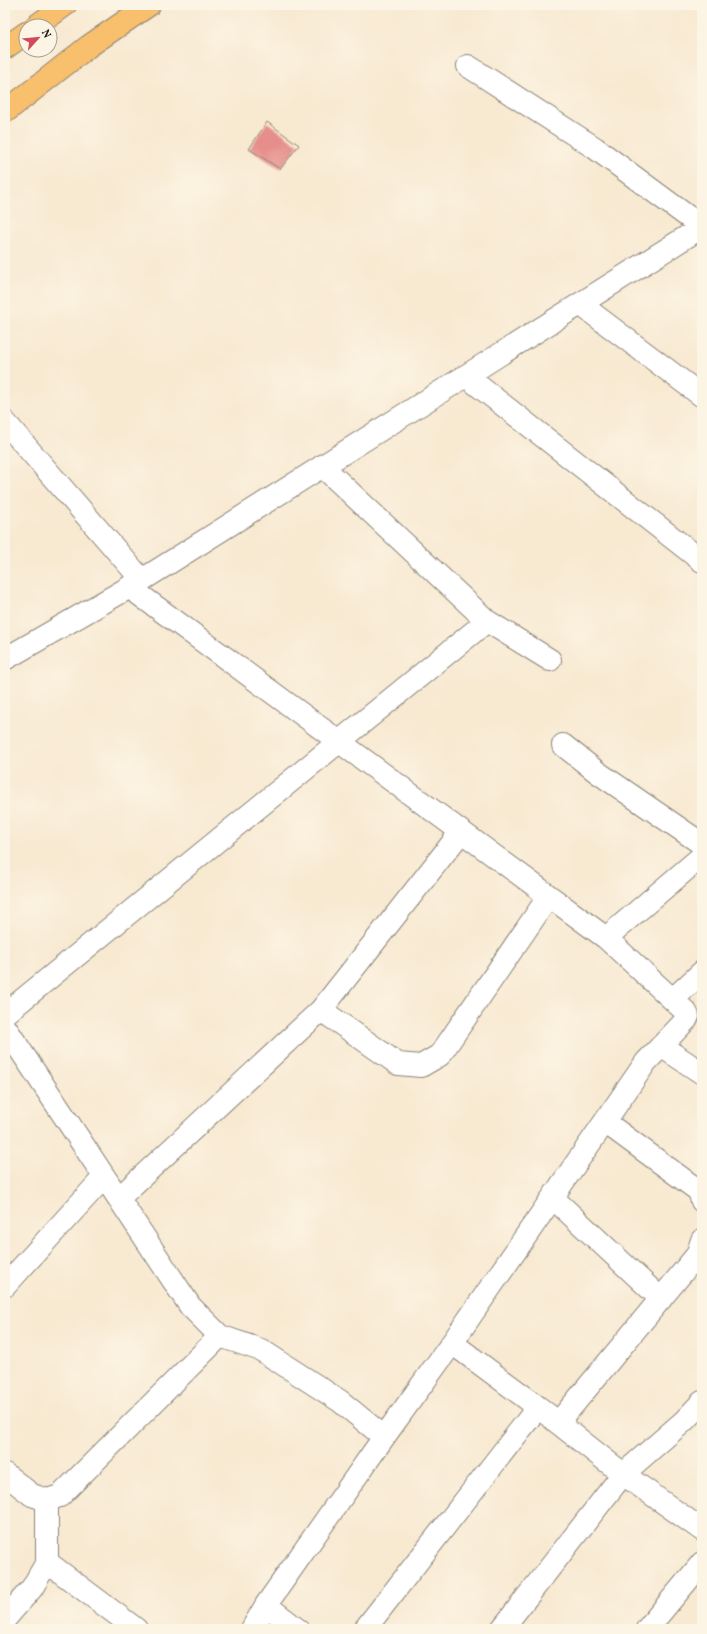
<svg xmlns="http://www.w3.org/2000/svg" width="707" height="1634" font-family="Vollkorn,serif">
<style>
.building{fill:#e58e8b}
.lines{fill:none;stroke-linecap:round;stroke-linejoin:round}
.minor-casing{stroke:#8a8276;stroke-width:24}
.primary-casing{stroke:#8a8276;stroke-width:24}
.minor{stroke:#fff;stroke-width:22}
.primary{stroke:#f8bf6c;stroke-width:22}
</style>
<rect width="100%" height="100%" fill="#fcf5e5"/>
<filter id="ink" filterUnits="userSpaceOnUse"><feTurbulence type="fractalNoise" baseFrequency=".025" numOctaves="2"/><feDisplacementMap in="SourceGraphic" scale="8" xChannelSelector="R" yChannelSelector="G"/><feConvolveMatrix kernelMatrix="1 2 1 2 8 2 1 2 1" color-interpolation-filters="sRGB"/></filter>
<filter id="wash" filterUnits="userSpaceOnUse"><feTurbulence type="fractalNoise" baseFrequency=".012" numOctaves="4" result="noise"/><feDisplacementMap in="SourceGraphic" scale="16" xChannelSelector="R" yChannelSelector="G"/><feGaussianBlur stdDeviation="0.9" result="paint"/><feColorMatrix in="noise" values="0 0 0 0 0 0 0 0 0 0 0 0 0 0 0 0 0 1.4 0 .05"/><feComposite in="paint" operator="in"/></filter>
<g filter="url(#wash)">
<rect width="100%" height="100%" fill="#f8e9d1"/>
<g id="blocks">
<!-- building -->
<path class="building" d="M267,122L299,145L280,169L249,149Z"/>
</g>
</g>
<g filter="url(#ink)">
<use href="#blocks" fill-opacity="0" stroke="#8a8276" stroke-width="1"/>
<g class="lines">
<defs>
<path id="minor" d="M468,66L595,148L702,227
M580,304L702,396
M466,376L702,561
M5,422L142,580
M322,466L487,621L550,660
M129,587L606,938L686,1012L688,1016L686,1020L646,1062L452,1343
M5,659L142,580L702,227
M563,745L597,772L702,844
M606,938L702,856
M673,999L702,972
M321,1010L398,1064L421,1066L440,1055L549,896
M5,1014L487,621
M5,1027L190,1306L220,1336L261,1350L340,1401L384,1437
M661,1046L702,1073
M605,1122L699,1191L702,1201
M119,1198L321,1010L461,832
M553,1198L661,1299
M5,1286L104,1177
M558,1423L697,1255L702,1240
M5,1474L32,1495L47,1500L60,1496L220,1336
M47,1562L136,1629
M266,1605L297,1629
M5,1619L32,1588L47,1562V1500
M252,1629L266,1605L384,1437L452,1343L538,1407L623,1474L702,1530
M365,1629L538,1407
M502,1629L623,1474L684,1421L702,1402
M647,1629L702,1563"/>
<path id="primary" d="M36,26L65,5
M5,48L26,33
M5,112L89,46L149,5"/>
</defs>
<!-- minor casing -->
<use href="#minor" class="minor-casing"/>
<!-- primary casing -->
<use href="#primary" class="primary-casing"/>
<!-- minor -->
<use href="#minor" class="minor"/>
<!-- primary -->
<use href="#primary" class="primary"/>
</g>
</g>
<!-- margin -->
<rect width="707" height="1634" fill="none" stroke="#fcf5e5" stroke-width="20"/>
<!-- north arrow -->
<g transform="translate(38 38) rotate(63)"><circle r="19" fill="#fcf5e5" stroke="#a29e95"/>
<path d="M0-3L7 15L0 10L-7 15Z" fill="#d1495b"/>
<text y="-6" font-size="11" font-weight="bold" text-anchor="middle" fill="#1c1c1c">N</text>
</g>
</svg>
